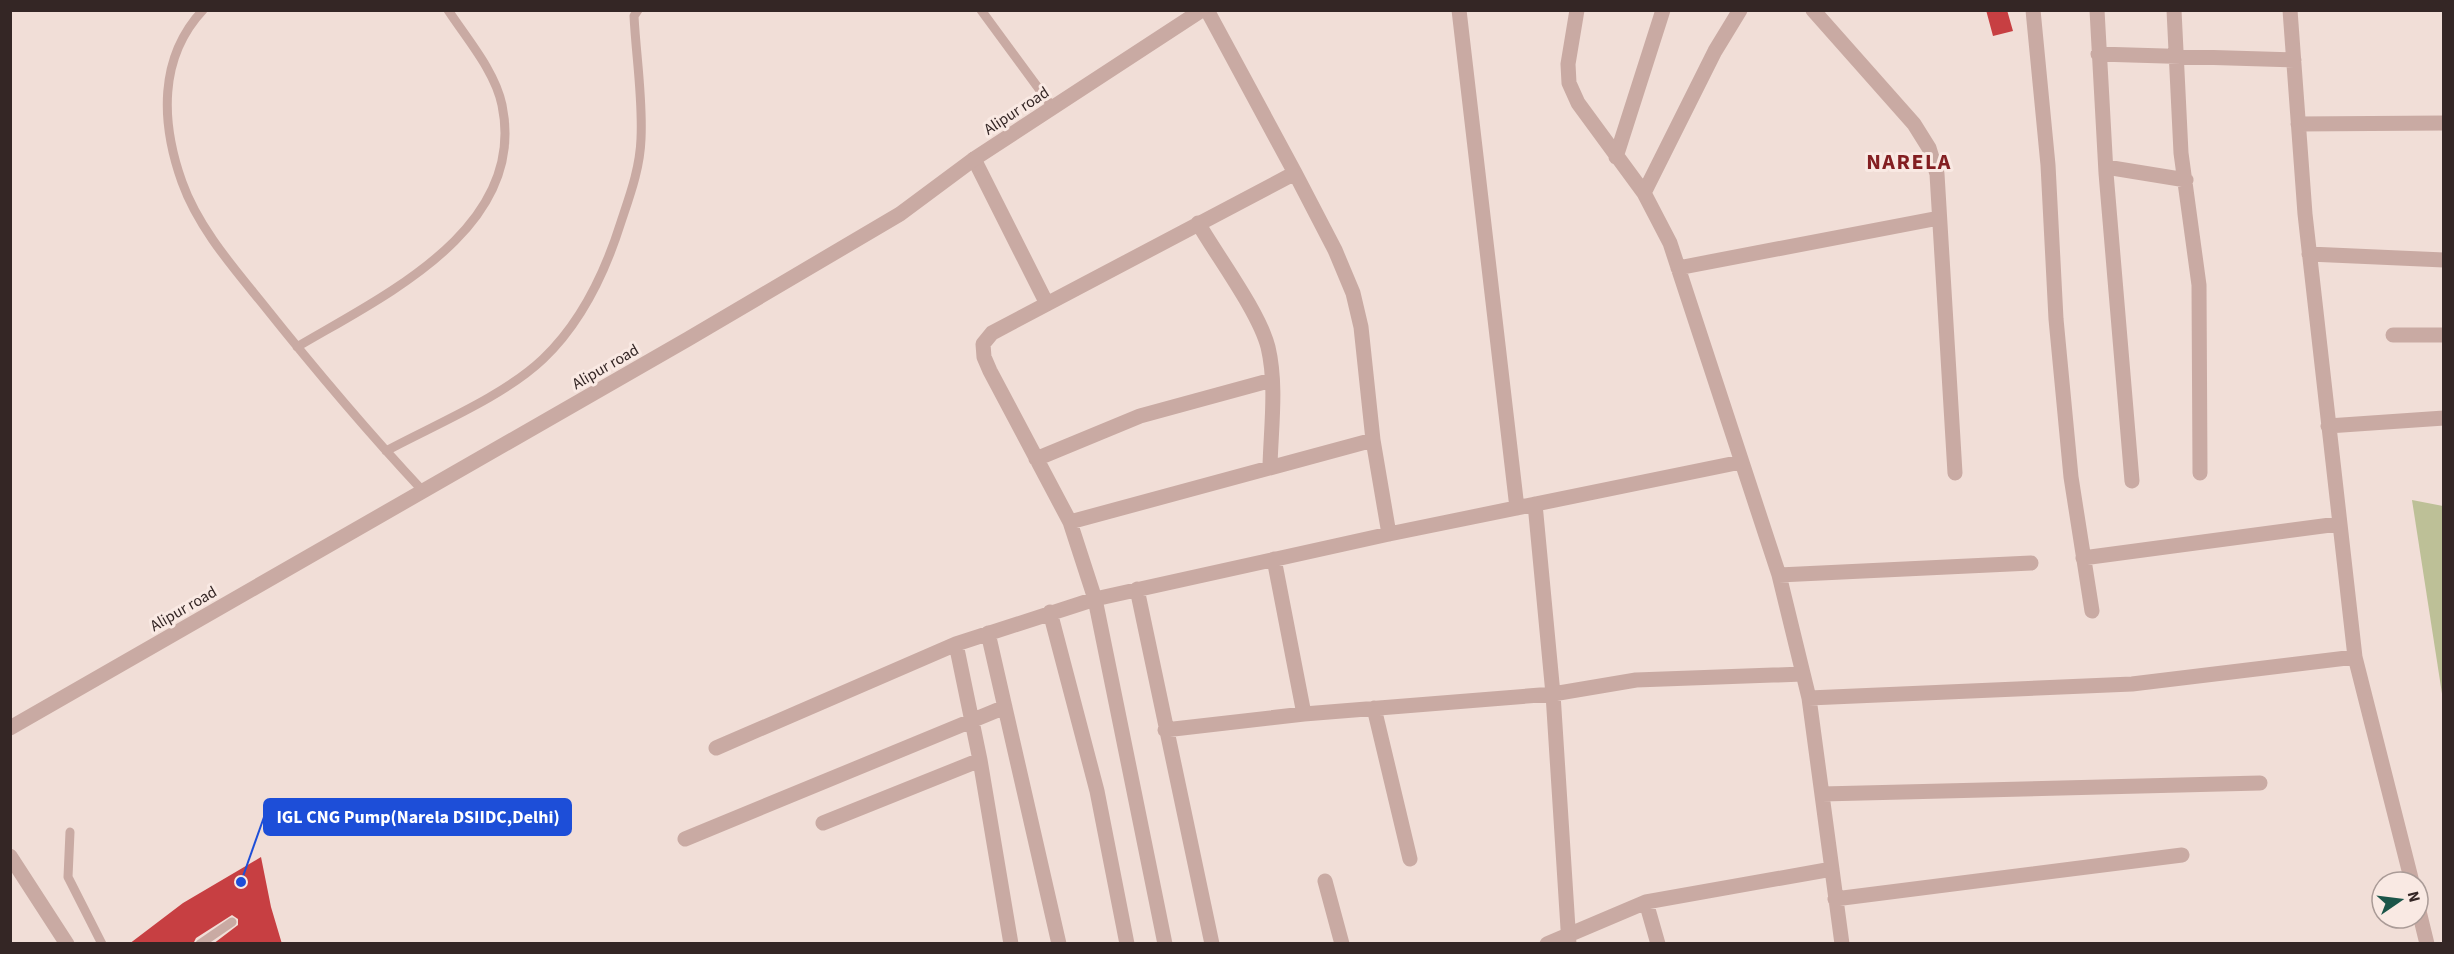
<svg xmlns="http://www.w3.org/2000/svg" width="2454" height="954" font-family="'Source Sans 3',sans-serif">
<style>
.green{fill:#bdc097}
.building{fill:#c73f42}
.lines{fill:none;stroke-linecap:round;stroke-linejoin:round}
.service{stroke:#c9aaa3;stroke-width:9}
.minor{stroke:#c9aaa3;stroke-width:15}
.tertiary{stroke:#c9aaa3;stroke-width:15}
.labels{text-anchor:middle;stroke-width:6;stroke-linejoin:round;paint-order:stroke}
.street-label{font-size:16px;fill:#342625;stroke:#f9e9e3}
.district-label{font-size:22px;font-weight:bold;letter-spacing:1.5px;fill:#831e21;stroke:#f9e9e3}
.leader{fill:none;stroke:#1d4ed8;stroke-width:2}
.callout-dot{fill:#1d4ed8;stroke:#f9e9e3;stroke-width:2}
.callout{fill:#1d4ed8;stroke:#1d4ed8;stroke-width:2}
.callout-label{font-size:18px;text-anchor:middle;font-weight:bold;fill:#fff}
</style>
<rect width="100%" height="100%" fill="#f1ded7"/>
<!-- green -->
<path class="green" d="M2412,500L2443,506V700Z"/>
<!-- building -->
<path class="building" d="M1986,10H2007L2013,31L1993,36Z
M261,857L271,907L282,944H213L238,925V919L232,915L196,938L193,944H129L183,903Z"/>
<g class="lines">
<!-- service -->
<path class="service" d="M203,10C158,58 161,123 182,182C198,227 232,266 262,303C313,367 366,430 422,490
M981,10L1053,108
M297,347C383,296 528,229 502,105C495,71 467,39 448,10
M386,451C434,425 503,397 543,359C582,322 605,273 621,222C630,195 640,168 641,139C643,98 636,56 634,16L638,10
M70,832L68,877L102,944
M200,944L232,922"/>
<!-- minor -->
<path class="minor" d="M1207,10L1295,173L1335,250L1353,293L1361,327L1373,440L1389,534
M1459,10L1517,508
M1577,10L1568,64L1569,83L1578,103L1644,193L1670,243L1779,575L1809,698L1842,944
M1813,10L1914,124L1929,148L1937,174L1955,473
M2033,10L2048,165L2056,319L2071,477L2092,611
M2097,10L2106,173L2132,481
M2174,10L2181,153L2199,285L2200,473
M2290,10L2305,214L2355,657L2412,882
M2098,54L2294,60
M2298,124L2444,123
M1616,157L1663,10
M974,159L1047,304
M2106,167L2186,180
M1644,193L1715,51L1740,10
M1198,223C1217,256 1259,312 1268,347C1277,385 1271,428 1270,466
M2309,254L2444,260
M1678,268L1939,218
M2393,335H2444
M2328,426L2444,418
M1036,459L1140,416L1272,380
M1535,504L1553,694L1569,944
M1070,522L1373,440
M2083,558L2338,524
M1274,559L1304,714
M1779,575L2031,563
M1137,589L1212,944
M1050,612L1097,791L1127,944
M988,633L1059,944
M956,644L980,760L1011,944
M1809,698L2132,684L2355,657
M1374,708L1410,859
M1165,730L1304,714L1553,694L1636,680L1803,674
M716,748L956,644L1095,599L1389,534L1741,462
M1822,794L2260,783
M823,823L980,760
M685,839L1005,707
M1325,881L1342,944
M1835,899L2182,855
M1646,902L1658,944
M2418,907L2427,944
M1165,944L1095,599L1070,522L990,371L984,357L983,344L992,333L1295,173
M1547,944L1646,902L1832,869"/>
<!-- tertiary -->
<path class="tertiary" d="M10,728L688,339L900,214L974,159L1202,10
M10,856L67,944"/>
</g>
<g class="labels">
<!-- street labels -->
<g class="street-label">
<text transform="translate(1016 110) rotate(-33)" y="6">Alipur road</text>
<text transform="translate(605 366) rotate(-30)" y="6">Alipur road</text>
<text transform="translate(183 608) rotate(-30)" y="6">Alipur road</text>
</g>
<!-- district labels -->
<g class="district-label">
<text x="1909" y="169">NARELA</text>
</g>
</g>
<!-- callouts -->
<path class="leader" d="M241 882L264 817"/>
<circle class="callout-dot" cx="241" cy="882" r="6"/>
<rect class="callout" x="264" y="799" width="307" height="36" rx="6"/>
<g class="callout-label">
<text x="418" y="823">IGL CNG Pump(Narela DSIIDC,Delhi)</text>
</g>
<!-- border -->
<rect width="2454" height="954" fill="none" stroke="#342625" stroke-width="24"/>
<!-- north arrow -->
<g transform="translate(2400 900) rotate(76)"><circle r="28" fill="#f9e9e3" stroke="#aa9b97" stroke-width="1.5"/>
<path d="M0-4.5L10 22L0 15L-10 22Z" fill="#1b5549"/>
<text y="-9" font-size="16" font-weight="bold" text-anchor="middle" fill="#342625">N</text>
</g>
</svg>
